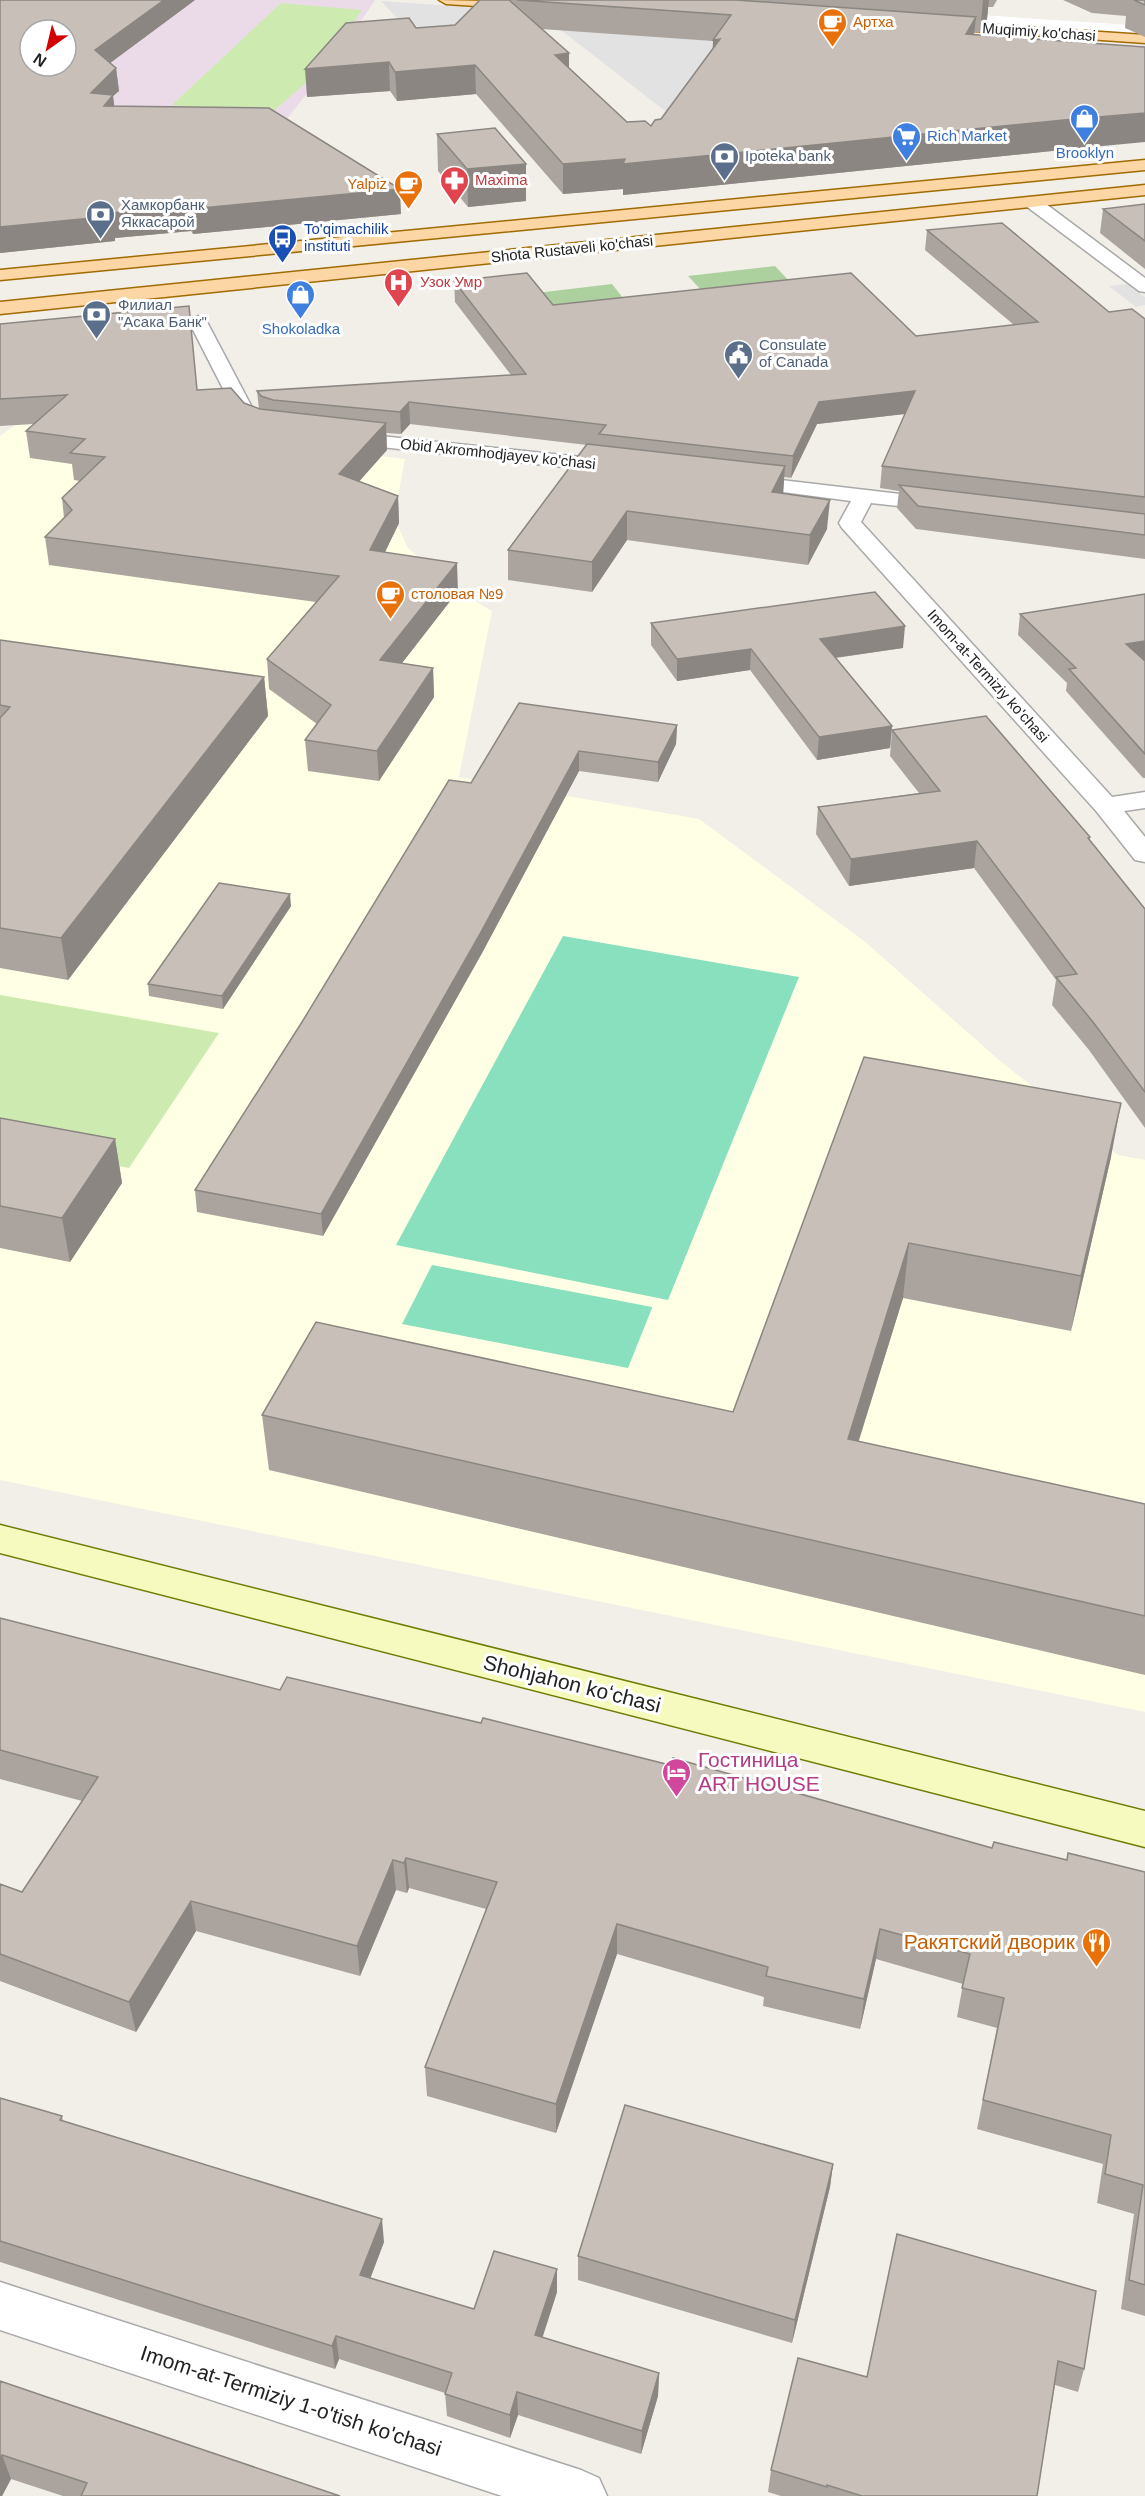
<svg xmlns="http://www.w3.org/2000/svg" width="1145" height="2496" font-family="Helvetica,sans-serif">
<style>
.industrial{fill:#ebdbe8;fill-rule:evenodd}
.education{fill:#ffffe5}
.grass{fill:#cdebb0}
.forest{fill:#add19e}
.pitch{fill:#88e0be}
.parking{fill:#e2e2e2}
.pier{fill:#fff}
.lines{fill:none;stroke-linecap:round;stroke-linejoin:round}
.street-casing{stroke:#a9a9a9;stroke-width:3}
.secondary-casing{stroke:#707d05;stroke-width:3}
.primary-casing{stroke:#a06b00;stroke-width:3}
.street{fill:#fff;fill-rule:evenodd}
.secondary{fill:#f7fabf;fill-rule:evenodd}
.primary{fill:#fcd6a4;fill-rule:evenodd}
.wall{fill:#aba49e;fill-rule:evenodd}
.shaded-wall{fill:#8b8681}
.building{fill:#c7bfb8;stroke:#8b8681;stroke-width:1.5;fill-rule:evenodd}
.labels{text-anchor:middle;stroke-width:6;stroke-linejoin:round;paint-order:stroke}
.far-food-label{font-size:15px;fill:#c56008;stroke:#fff;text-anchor:start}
.far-street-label{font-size:15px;fill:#222;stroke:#fff}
.far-shop-label{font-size:15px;fill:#366cbe;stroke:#fff}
.far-service-label{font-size:15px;fill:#4e5e75;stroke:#fff;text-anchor:start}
.far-health-label{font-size:15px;fill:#be3a42;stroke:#fff;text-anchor:start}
.far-transit-label{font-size:15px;fill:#164399;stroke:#fff;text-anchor:start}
.near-street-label{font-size:21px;fill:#222;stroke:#fff}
.near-hotel-label{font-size:21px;fill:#b23c85;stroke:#fff;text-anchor:start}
.near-food-label{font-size:21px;fill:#c56008;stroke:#fff;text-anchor:end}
</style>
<rect width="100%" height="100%" fill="#f2efe9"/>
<!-- industrial -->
<path class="industrial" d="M0,0H375L337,57L280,127L0,210ZM30,30H66V66H30Z"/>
<!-- education -->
<path class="education" d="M31,413L405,459L394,518L408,548L458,591L492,611L459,777L699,819L864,941L999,1060L1118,1155L1145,1160V1712L0,1480V436Z"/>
<!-- grass -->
<path class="grass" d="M281,3L362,10L317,73L268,116L172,105Z
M0,995L219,1033L129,1168L0,1143Z"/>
<!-- forest -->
<path class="forest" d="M775,266L806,299L718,308L688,276Z
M612,284L637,316L554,326L528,294Z"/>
<!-- pitch -->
<path class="pitch" d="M563,936L799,977L668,1300L396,1245Z
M432,1265L652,1307V1308L628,1368L402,1324Z"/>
<!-- parking -->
<path class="parking" d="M381,1L480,8L425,48Z
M561,30L731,41L678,121Z
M1127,284L1145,297V305L1136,307L1109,286Z"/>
<!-- pier -->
<path class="pier" d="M857,7L1145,26V43L851,23Z"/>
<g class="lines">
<defs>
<path id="street" d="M1032,197L1038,198L1145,278V292L1139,291L1026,206L1024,202L1026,198Z
M198,316L207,322L255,413L271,428L268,432H254L237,416L189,322Z
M342,432L619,461L626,463L629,467L626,471L619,473L335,442L332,438L335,434Z
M738,475L951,500L954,505L951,510L943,511L871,503L861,522L1112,797L1145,792V808L1124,811L1145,837V862L1135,860L1097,812L842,528L839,523L851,501L731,485L727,481L731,477Z
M0,2282L581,2470L599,2478L607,2496H502L0,2330Z"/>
<path id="secondary" d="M0,1525L1145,1811V1847L0,1553Z"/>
<path id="primary" d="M439,0L527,2L529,5L522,9L446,4Z
M937,21L1145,35V43L932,28L930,25Z
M1145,160V170L0,280V270Z
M1145,185V195L0,314V302Z"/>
</defs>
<!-- street casing -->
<use href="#street" class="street-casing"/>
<!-- secondary casing -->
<use href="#secondary" class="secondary-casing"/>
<!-- primary casing -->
<use href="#primary" class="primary-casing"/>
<!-- street -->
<use href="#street" class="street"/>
<!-- secondary -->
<use href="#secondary" class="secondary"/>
<!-- primary -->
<use href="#primary" class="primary"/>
</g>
<!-- wall -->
<path class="wall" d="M0,0H195L110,63L116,68L119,91L113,96L114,106L401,214L193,234L191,231L115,238V241L0,253Z
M480,0H997L993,7H988L987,19L980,32H974V34L1071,149L623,195V189L563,194L476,94L397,101L390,91L307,97L416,28L455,25ZM541,29L713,41V49L661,119L651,126L627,122L569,68Z
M1063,0H1145V37L1125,28L1126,16L1092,13Z
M437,134L526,164V201L468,207L438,171Z
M1145,204V269L1100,233L1103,209Z
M927,230L1109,312L1145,319V559L916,529L897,508L899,491L880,488L882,466L905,414L817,424L791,478L784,477L783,494L827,529L808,565L627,540L592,592L508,580V550L587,445L410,424L401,434L386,433L387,450L359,481L398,496L399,523L385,552L458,591L402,663L433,668L434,697L379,781L308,771L305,740L317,724L269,689L267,659L316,602L49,565L45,537L64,518L62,498L80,481L74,480L72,464L30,458L26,431L34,424L0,426V324L197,390L244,403L259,409L257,391L511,375L455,302L454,281L553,305L916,336L1014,325L925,250Z
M1145,594V778H1143L1066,691L1067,683L1018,635L1020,614Z
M651,623L903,648L836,658L892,726L890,748L817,760L750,670L677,681L651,645Z
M0,640L264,677L268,716L68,980L0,968Z
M519,703L677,725L676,744L658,782L579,771L482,953L323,1236L197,1212L195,1190L471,783Z
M892,730L1090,837V840L1145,909V1128L1089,1050L1052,1005L1056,980L974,868L849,886L816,834L818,807L919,793L890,756Z
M291,906L223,1009L149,996L148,984Z
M864,1057L1111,1157L1071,1331L903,1298L858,1442L1145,1504V1675L269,1470L262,1415L733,1412Z
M0,1118L115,1139L122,1183L70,1262L0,1248Z
M0,1618L280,1690L992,1848L1145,1872V2316L1121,2309L1134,2214L1097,2203L1103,2164L977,2129L997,2028L957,2017L963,1984L876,1959L860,2029L763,2006L764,1997L617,1954L556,2133L427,2096L425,2067L486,1909L409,1888L407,1893L396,1890L360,1976L196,1931L136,2032L0,1981V1884L22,1892L82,1801L0,1779Z
M0,2098L62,2116L63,2121L384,2242L370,2278L474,2309L557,2292L542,2337L659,2373L658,2396L641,2454L518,2415L510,2438L447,2416L445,2393L339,2359L335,2369L0,2262Z
M833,2164L830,2187L792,2343L578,2280V2256Z
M897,2234L1084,2369L1078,2392L1055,2385L1037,2496H781L768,2492L771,2470L867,2377Z
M0,2381L340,2496H63L11,2479L2,2496Z"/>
<!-- shaded-wall -->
<path class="shaded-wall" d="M164,0H195L98,72L95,50Z
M983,0H989L987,19L980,32Z
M976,17L973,44L966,34Z
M720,39L712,67L713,40Z
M569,53V81L555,55Z
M389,62L390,91L307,97L305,69Z
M475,65L476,94L397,101L395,72Z
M116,68L119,91L113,96L116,119L91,93Z
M1145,113V142L1071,149L623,195V189L563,194V164Z
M526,164V201L468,207L467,169Z
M400,189L401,214L193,234L191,209Z
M189,206L191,231L115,238V241L0,253V227L111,213Z
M915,391L913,413L817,424L791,478L793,456L819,402Z
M409,402L410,424L401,434L400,412Z
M386,423L387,450L341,502L339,474Z
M785,466L783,495L772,492Z
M398,496L399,523L372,579L370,550Z
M830,500L827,529L808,565L810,535Z
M627,511V540L592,592V562Z
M457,563L458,591L381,690L380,660Z
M905,626L903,648L818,660L820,639Z
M1145,641V661L1126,644Z
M751,649L750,670L677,681V659Z
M433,668L434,697L379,781L377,751Z
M264,677L268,716L68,980L61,938Z
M677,725L676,744L658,782V762Z
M892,726L890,748L817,760L819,737Z
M579,751V771L482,953L323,1236L321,1214Z
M977,841L974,868L849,886L851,859Z
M290,894L291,906L223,1009L222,996Z
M1121,1103L1111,1157L1071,1331L1081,1276Z
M115,1139L122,1183L70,1262L62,1218Z
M909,1243L903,1298L842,1495L848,1439Z
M406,1858L409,1888L407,1893L404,1863Z
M393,1860L396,1890L360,1976L357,1946Z
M191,1901L196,1931L136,2032L129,2002Z
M617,1924V1954L556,2133V2104Z
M880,1929L876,1959L860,2029L864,1999Z
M833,2164L830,2187L792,2343L795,2320Z
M382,2219L384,2242L363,2298L360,2275Z
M557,2269V2292L536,2358L535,2335Z
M336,2336L339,2359L335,2369L332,2346Z
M659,2373L658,2396L641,2454L642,2431Z
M517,2392L518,2415L510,2438V2415Z
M2,2455L11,2479L2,2496H0V2460Z"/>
<!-- building -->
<path class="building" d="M0,0H164L95,50L116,68L91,93L113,95L104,106L269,108L400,189L191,209L189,206L111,213L112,216L0,227ZM30,30H66V66H30Z
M480,0H509L569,53L555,55L627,122L645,121L651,126L655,120L661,119L720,39L713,40L731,15L517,0H736L976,17L966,34L1145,47V113L1074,119L623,164L625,159L563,164L475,65L395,72L389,62L305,69L346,23L409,18L416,28L455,25Z
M1134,0H1145V5Z
M495,128L526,164L467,169L437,134Z
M1145,204V241L1103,209Z
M1002,223L1109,312L1132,309L1145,319V497L882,466L915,391L819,402L793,456L599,434L606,425L409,402L400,412L273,400L261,396L257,391L526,374L454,281L527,273L553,305L851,273L916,336L1038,322L927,230Z
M189,306L197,390L231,388L244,403L260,409L386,423L339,474L398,496L370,550L457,563L380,660L433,668L377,751L305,740L331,705L267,659L339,576L45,537L72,510L62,498L105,457L70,453L85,439L26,431L67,395L0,399V324Z
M587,444L785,466L772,492L830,500L810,535L627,511L592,562L508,550Z
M899,485L1145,514V535L918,506Z
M875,592L905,626L820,639L892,726L819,737L751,649L677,659L651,623Z
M1145,594V641L1126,644L1145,661V754L1069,669L1076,668L1020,614Z
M0,640L264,677L61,938L0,928V718L10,707L0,705Z
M519,703L677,725L658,762L579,751L481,932L321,1214L195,1190L302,1022L449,780L471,783Z
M986,716L1090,837L1088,838L1145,909V1092L1093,1022L1056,977L1077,974L977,841L851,859L818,807L940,791L892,730Z
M219,883L290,894L222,996L148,984Z
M864,1057L1121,1103L1081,1276L909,1243L848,1439L1145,1504V1616L262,1415L316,1322L733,1412Z
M0,1118L115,1139L62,1218L0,1206Z
M0,1618L280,1690L287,1677L481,1723L483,1718L670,1765L673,1758L992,1848L994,1842L1067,1860L1068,1853L1145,1872V2285L1129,2280L1143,2185L1105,2174L1111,2135L983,2100L1004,1998L962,1988L970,1954L880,1929L864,1999L766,1976L768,1967L617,1924L556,2104L425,2067L497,1882L406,1858L404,1863L393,1860L357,1946L191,1901L129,2002L0,1954V1884L22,1892L98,1777L0,1750Z
M0,2098L62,2116L60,2120L382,2219L360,2275L474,2309L494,2251L557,2269L535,2335L659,2373L642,2431L517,2392L510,2415L445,2394L452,2373L336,2336L332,2346L0,2241Z
M625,2105L833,2164L795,2320L578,2256Z
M897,2234L1096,2291L1084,2369L1058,2361L1037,2496H862L827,2485V2487L771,2470L798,2358L867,2377Z
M0,2381L44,2396L340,2496H81L87,2483L2,2455L0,2460Z"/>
<!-- icons -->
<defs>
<symbol id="cafe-pin" viewBox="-11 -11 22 30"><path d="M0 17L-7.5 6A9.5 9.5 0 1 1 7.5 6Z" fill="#e8710a" stroke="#fff"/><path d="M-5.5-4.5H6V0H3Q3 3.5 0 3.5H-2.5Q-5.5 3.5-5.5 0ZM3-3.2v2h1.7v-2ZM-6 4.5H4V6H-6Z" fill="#fff"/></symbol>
<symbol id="shop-pin" viewBox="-11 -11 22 30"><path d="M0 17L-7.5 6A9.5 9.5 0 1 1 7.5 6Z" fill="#3f7fe0" stroke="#fff"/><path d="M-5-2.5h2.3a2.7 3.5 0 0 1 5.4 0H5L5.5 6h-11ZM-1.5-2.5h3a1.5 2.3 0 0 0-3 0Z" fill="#fff"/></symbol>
<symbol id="supermarket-pin" viewBox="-11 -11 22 30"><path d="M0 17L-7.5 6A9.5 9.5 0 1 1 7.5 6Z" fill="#3f7fe0" stroke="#fff"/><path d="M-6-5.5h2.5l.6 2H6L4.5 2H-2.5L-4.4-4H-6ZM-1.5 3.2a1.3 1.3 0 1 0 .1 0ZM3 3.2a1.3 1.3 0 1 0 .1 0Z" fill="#fff"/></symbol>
<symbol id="bank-pin" viewBox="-11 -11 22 30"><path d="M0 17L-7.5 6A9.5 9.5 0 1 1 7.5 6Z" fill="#5c6f8a" stroke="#fff"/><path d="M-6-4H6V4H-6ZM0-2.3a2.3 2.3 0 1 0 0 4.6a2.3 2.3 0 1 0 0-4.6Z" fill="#fff"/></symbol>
<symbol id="pharmacy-pin" viewBox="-11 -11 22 30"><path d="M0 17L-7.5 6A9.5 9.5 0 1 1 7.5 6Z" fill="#e0444e" stroke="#fff"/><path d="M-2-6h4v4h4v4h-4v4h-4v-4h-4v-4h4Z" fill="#fff"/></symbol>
<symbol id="bus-pin" viewBox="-11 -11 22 30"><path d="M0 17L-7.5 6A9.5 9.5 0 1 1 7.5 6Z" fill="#1a4fb4" stroke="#fff"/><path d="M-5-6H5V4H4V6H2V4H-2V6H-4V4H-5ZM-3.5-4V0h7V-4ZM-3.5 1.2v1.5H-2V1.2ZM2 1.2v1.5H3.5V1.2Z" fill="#fff"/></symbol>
<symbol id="hospital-pin" viewBox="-11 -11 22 30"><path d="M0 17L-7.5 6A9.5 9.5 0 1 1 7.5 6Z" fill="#e0444e" stroke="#fff"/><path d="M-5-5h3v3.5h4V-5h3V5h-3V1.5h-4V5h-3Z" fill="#fff"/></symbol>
<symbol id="civic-pin" viewBox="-11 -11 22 30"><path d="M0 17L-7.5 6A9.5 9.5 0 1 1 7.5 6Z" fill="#5c6f8a" stroke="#fff"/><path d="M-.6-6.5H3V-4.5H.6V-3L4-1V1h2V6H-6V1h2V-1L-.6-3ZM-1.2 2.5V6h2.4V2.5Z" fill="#fff"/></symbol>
<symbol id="hotel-pin" viewBox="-11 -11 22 30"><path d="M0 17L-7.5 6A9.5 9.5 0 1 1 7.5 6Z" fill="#d1479c" stroke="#fff"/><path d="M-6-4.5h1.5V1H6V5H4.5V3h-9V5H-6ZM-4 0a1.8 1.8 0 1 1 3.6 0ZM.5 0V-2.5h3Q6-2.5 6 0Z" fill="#fff"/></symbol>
<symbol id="restaurant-pin" viewBox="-11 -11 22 30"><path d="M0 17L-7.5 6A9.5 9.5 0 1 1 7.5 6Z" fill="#e8710a" stroke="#fff"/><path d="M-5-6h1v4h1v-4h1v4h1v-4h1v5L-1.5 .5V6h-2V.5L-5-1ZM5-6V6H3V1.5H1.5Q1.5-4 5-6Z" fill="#fff"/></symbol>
</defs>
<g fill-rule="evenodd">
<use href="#cafe-pin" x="816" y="6" width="33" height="45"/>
<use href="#shop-pin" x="1068" y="102" width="33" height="45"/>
<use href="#supermarket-pin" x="890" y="120" width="33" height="45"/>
<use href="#bank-pin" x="708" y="140" width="33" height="45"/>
<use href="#pharmacy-pin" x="438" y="164" width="33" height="45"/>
<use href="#cafe-pin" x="392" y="168" width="33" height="45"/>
<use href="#bank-pin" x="84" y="198" width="33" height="45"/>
<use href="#bus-pin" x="266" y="222" width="33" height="45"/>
<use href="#hospital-pin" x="382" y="266" width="33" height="45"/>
<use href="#shop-pin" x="284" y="278" width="33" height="45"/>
<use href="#bank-pin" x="80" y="298" width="33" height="45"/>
<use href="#civic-pin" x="722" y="338" width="33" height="45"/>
<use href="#cafe-pin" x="374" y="578" width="33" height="45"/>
<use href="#hotel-pin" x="660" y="1756" width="33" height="45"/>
<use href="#restaurant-pin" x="1080" y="1926" width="33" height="45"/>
</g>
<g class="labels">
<!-- far-food labels -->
<g class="far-food-label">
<text x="853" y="27">Артха</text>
<text x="387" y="189" text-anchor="end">Yalpiz</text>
<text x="411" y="599">столовая №9</text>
</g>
<!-- far-street labels -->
<g class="far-street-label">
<text transform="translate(1039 32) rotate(4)" y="5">Muqimiy ko'chasi</text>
<text transform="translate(572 249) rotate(-6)" y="5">Shota Rustaveli ko'chasi</text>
<text transform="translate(498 454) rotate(6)" y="5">Obid Akromhodjayev ko'chasi</text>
<text transform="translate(988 676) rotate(48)" y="5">Imom-at-Termiziy ko'chasi</text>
</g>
<!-- far-shop labels -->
<g class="far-shop-label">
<text x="927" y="141" text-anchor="start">Rich Market</text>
<text x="1085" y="158">Brooklyn</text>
<text x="301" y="334">Shokoladka</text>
</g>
<!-- far-service labels -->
<g class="far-service-label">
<text x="745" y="161">Ipoteka bank</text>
<text x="121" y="210">Хамкорбанк<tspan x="121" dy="17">Яккасарой</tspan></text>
<text x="118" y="310">Филиал<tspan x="118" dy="17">"Асака Банк"</tspan></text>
<text x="759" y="350">Consulate<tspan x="759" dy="17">of Canada</tspan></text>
</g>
<!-- far-health labels -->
<g class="far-health-label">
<text x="475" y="185">Maxima</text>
<text x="420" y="287">Узок Умр</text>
</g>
<!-- far-transit labels -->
<g class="far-transit-label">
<text x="304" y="234">To'qimachilik<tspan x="304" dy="17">instituti</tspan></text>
</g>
<!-- near-street labels -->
<g class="near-street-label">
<text transform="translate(572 1684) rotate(14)" y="7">Shohjahon koʻchasi</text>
<text transform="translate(291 2401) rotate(18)" y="7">Imom-at-Termiziy 1-o'tish ko'chasi</text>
</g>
<!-- near-hotel labels -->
<g class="near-hotel-label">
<text x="698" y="1767">Гостиница<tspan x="698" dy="24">ART HOUSE</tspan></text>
</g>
<!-- near-food labels -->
<g class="near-food-label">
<text x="1075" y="1949">Ракятский дворик</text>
</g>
</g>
<!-- north arrow -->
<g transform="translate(48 48) rotate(214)"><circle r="28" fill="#ffffff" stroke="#a7a7a7" stroke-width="1.5"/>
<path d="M0-4.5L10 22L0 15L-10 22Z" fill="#d40000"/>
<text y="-9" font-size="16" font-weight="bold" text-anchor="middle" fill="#222222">N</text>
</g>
</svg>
